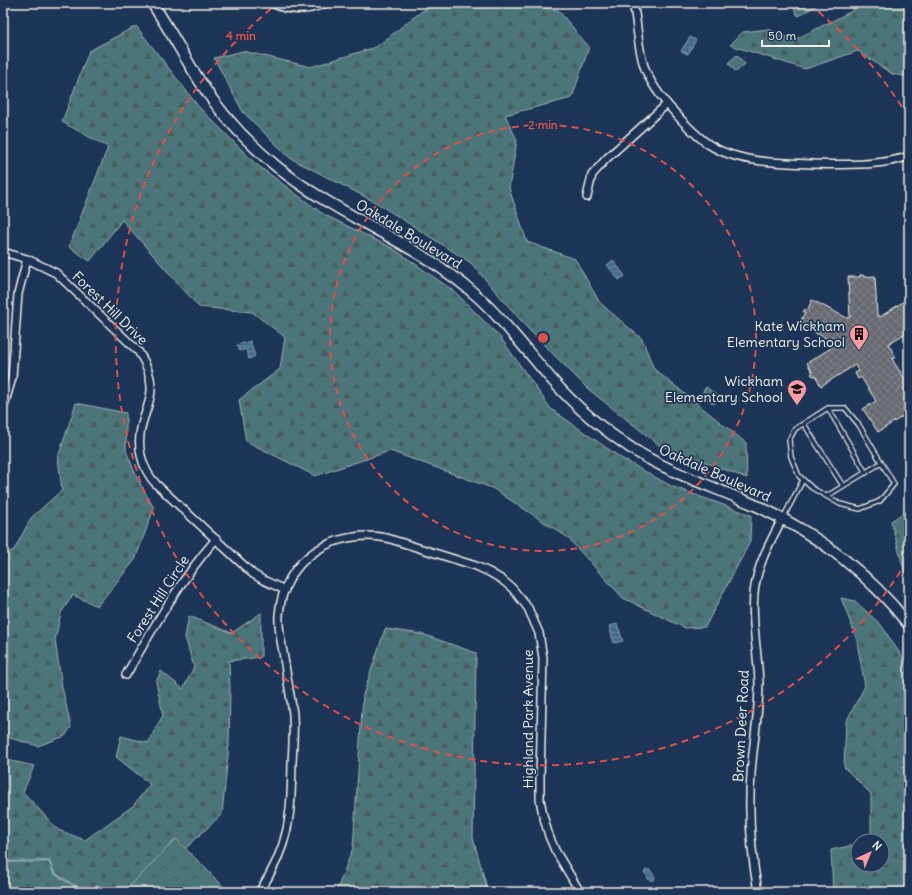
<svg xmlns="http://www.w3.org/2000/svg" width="912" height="895" font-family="Delius,sans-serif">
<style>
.green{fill:#4c7478;stroke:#a0b2b0}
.forest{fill:url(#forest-firs);stroke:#a0b2b0}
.park{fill:url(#park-crowns);stroke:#a0b2b0}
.water{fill:url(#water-rules);stroke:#89a2ae}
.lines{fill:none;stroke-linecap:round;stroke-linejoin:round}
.stream{stroke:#89a2ae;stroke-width:2.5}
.building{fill:url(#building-cross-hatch);stroke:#f4f1e8}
.service-casing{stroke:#f4f1e8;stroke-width:6}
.minor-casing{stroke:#f4f1e8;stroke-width:10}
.secondary-casing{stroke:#f4f1e8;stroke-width:13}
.service{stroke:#1d3557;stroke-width:3.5}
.minor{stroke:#1d3557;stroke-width:7}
.secondary{stroke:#1d3557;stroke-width:10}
.ring{fill:none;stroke:#dc504e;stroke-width:2;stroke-dasharray:7 5}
.labels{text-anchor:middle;stroke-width:3.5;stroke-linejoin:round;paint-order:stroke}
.street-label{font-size:14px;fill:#f4f1e8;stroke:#1d3557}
.poi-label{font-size:14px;fill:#f4f1e8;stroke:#1d3557;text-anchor:end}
.centre{fill:#dc504e;stroke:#1d3557;stroke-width:2}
.ring-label{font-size:12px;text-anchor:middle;font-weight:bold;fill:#dc504e;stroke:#1d3557;stroke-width:3.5;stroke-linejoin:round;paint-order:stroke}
</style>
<defs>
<pattern id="forest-firs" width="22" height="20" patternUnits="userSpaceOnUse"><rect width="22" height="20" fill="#4c7478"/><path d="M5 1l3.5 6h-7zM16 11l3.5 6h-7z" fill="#4a5c5c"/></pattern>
<pattern id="park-crowns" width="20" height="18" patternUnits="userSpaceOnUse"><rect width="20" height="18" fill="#4c7478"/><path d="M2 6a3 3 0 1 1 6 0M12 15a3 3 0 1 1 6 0" fill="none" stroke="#4a5c5c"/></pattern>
<pattern id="water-rules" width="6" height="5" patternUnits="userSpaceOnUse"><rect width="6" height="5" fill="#426d88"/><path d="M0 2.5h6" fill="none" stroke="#5e8299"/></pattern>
<pattern id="building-cross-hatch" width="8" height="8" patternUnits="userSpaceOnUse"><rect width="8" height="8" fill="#676b71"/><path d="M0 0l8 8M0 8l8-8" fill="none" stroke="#7d8185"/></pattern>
</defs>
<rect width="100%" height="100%" fill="#1d3557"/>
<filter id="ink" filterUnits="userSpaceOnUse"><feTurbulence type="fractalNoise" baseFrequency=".025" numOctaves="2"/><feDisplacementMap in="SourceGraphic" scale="8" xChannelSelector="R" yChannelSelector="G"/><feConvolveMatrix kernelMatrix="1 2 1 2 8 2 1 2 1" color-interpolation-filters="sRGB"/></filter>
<g filter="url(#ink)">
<!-- green -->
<path class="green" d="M791,3H821L798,16Z
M737,55L745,64L736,72L728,63Z
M706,387L719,397L714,404L701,395Z"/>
<!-- forest -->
<path class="forest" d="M440,3H506L558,10L589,47L572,98L505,115L517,140L509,188L527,242L575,259L600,303L642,339L654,369L746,443L747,478L659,445L588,389L530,331L471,263L375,202L290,158L243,112L214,58L243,51L311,67L376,47L422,11Z
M849,3H909V77L892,74L858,51L805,69L730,45L743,32L768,29L794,40L854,10Z
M136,26L198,106L256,164L323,214L394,249L455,292L500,337L551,409L621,458L671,486L751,515L750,542L705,627L685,628L623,598L567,537L492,488L390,451L315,476L246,441L239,400L280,369L285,337L252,312L199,307L122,220L90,261L69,247L108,147L62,122L89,51Z
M76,403L126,413V451L138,480L154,508L135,560L97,606L73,595L61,613L55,640L62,687L71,727L65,736L38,746L3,736V713L8,704L3,691V555L14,550L31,518L62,490L58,458Z
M909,509V579L905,574L891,521Z
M841,598L855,601L881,625L909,667V892H833L831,850L858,844V865H882V841H871V794L844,767L846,722L865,686L856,637Z
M261,613V657L229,661L230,690L229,745L222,814L182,852L132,892H3V759L34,766L23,792L58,830L85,840L133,806L150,784L116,757L121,736L148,743L163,715L156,682L161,671L183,689L194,667L185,637L189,616L232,633Z
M385,629L422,634L476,653L473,838L488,892H336L353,848L363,695Z"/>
<!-- park -->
<path class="park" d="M176,839L229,892H124Z"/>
<!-- water -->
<path class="water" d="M690,37L696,40L688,54L681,51Z
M613,260L625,276L619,280L607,265Z
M250,341L255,356L249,359L246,349L241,351L239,350L237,345Z
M617,624L623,641L614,643L609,626Z
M646,870H650L655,877L654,880H649L646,874L644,873Z"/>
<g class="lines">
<!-- stream -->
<path class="stream" d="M3,862L49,861L54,873L73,885L91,892"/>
</g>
<!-- building -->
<path class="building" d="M860,275H863L864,277L875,276L877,315L880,317L909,298V331L888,344L896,357L892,359L909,386V411L907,412L908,413L878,432L863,409L876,401L861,377L858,379L855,373L859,371L855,365L821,386L815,375L813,376L811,374L813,373L807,363L834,346V343L799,324L805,313L803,312L805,309L807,311L812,300L847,318L850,317L848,277H860Z"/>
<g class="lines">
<defs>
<path id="service" d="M828,408H845L859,425L894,484L880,501L860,509L840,504L812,488L799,476L791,457L789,440L795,429Z
M828,408L866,473
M804,424L843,486
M827,496L881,463
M783,518L803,480"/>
<path id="minor" d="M272,3C289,12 309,11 326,3
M633,3C638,24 637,45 644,66C650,84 663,100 676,114C684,123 694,133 704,141C732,163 779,163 812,164C840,165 883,166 909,156
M587,197L592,175L606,159L667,104
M3,252L27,259L56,273L138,351C146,363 152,376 151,391C150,403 145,413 142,424C136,445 141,468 156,484L253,574L263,580L285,590
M3,409L12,378L18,294L27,259
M126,675C153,628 180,580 216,539
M259,892C290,846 291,816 292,763C293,747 294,730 293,714C290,693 286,672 283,652C281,640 278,628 279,615C283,559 334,528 387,538L476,566L489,572L501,579L512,588L528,608L539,633L543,658L540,778V799L543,815L549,836L555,850L580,892
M758,892C751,853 748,814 751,774C753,744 759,714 759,683C758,653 750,615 755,586C759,561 771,541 782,519"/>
<path id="secondary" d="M152,3C169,28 183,55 199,80C219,112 247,142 276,166C338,217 417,242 477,296C506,322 528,353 554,382C577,408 605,431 634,450C672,474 715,487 757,506C816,533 869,574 909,625"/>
</defs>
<!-- service casing -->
<use href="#service" class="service-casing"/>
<!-- minor casing -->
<use href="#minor" class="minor-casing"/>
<!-- secondary casing -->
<use href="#secondary" class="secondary-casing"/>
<!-- service -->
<use href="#service" class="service"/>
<!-- minor -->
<use href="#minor" class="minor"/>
<!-- secondary -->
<use href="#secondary" class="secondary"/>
</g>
</g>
<!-- distance rings -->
<g class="ring">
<circle cx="543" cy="338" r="213"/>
<path d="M907 561A427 427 0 1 1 277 4M809 4A427 427 0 0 1 907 115"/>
</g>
<!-- icons -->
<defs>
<symbol id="building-pin" viewBox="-11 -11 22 30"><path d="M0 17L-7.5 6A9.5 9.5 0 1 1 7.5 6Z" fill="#ff9aa2" stroke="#1d3557"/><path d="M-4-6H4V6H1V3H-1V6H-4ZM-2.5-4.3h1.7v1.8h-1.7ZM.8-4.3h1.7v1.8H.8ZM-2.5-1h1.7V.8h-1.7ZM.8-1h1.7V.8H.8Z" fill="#111"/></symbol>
<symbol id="school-pin" viewBox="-11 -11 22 30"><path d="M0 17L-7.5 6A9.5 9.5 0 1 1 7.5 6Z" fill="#ff9aa2" stroke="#1d3557"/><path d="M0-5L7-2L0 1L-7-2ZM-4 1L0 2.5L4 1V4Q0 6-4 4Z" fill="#111"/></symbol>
</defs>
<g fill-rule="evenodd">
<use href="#building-pin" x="848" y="323" width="22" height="30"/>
<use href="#school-pin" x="786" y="378" width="22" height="30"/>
</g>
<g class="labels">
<!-- street labels -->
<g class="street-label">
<text transform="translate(409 234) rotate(31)" y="5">Oakdale Boulevard</text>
<text transform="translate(110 308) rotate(44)" y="5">Forest Hill Drive</text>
<text transform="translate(715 473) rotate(24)" y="5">Oakdale Boulevard</text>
<text transform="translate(158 599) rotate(-57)" y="5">Forest Hill Circle</text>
<text transform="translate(528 719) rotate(-90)" y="5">Highland Park Avenue</text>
<text transform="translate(741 726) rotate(-87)" y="5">Brown Deer Road</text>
</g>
<!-- poi labels -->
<g class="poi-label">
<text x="845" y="331">Kate Wickham<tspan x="845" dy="16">Elementary School</tspan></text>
<text x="783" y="386">Wickham<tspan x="783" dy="16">Elementary School</tspan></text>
</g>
</g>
<circle cx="543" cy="338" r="6" class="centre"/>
<g class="ring-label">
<text x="241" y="40">4 min</text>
<text x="543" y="129">2 min</text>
</g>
<!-- margin -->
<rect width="912" height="895" fill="none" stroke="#1d3557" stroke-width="16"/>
<rect x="8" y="8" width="896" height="879" fill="none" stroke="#f4f1e8" stroke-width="1.5" filter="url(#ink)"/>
<!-- north arrow -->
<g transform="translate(870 853) rotate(44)"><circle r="19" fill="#1d3557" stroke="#738091"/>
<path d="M0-3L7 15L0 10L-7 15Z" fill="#ff9aa2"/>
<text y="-6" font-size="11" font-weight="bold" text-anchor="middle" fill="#f4f1e8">N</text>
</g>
<!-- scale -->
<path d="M762 40v6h67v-6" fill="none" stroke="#f4f1e8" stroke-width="2"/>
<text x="768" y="40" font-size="12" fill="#f4f1e8" stroke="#1d3557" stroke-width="3" paint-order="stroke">50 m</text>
</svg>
